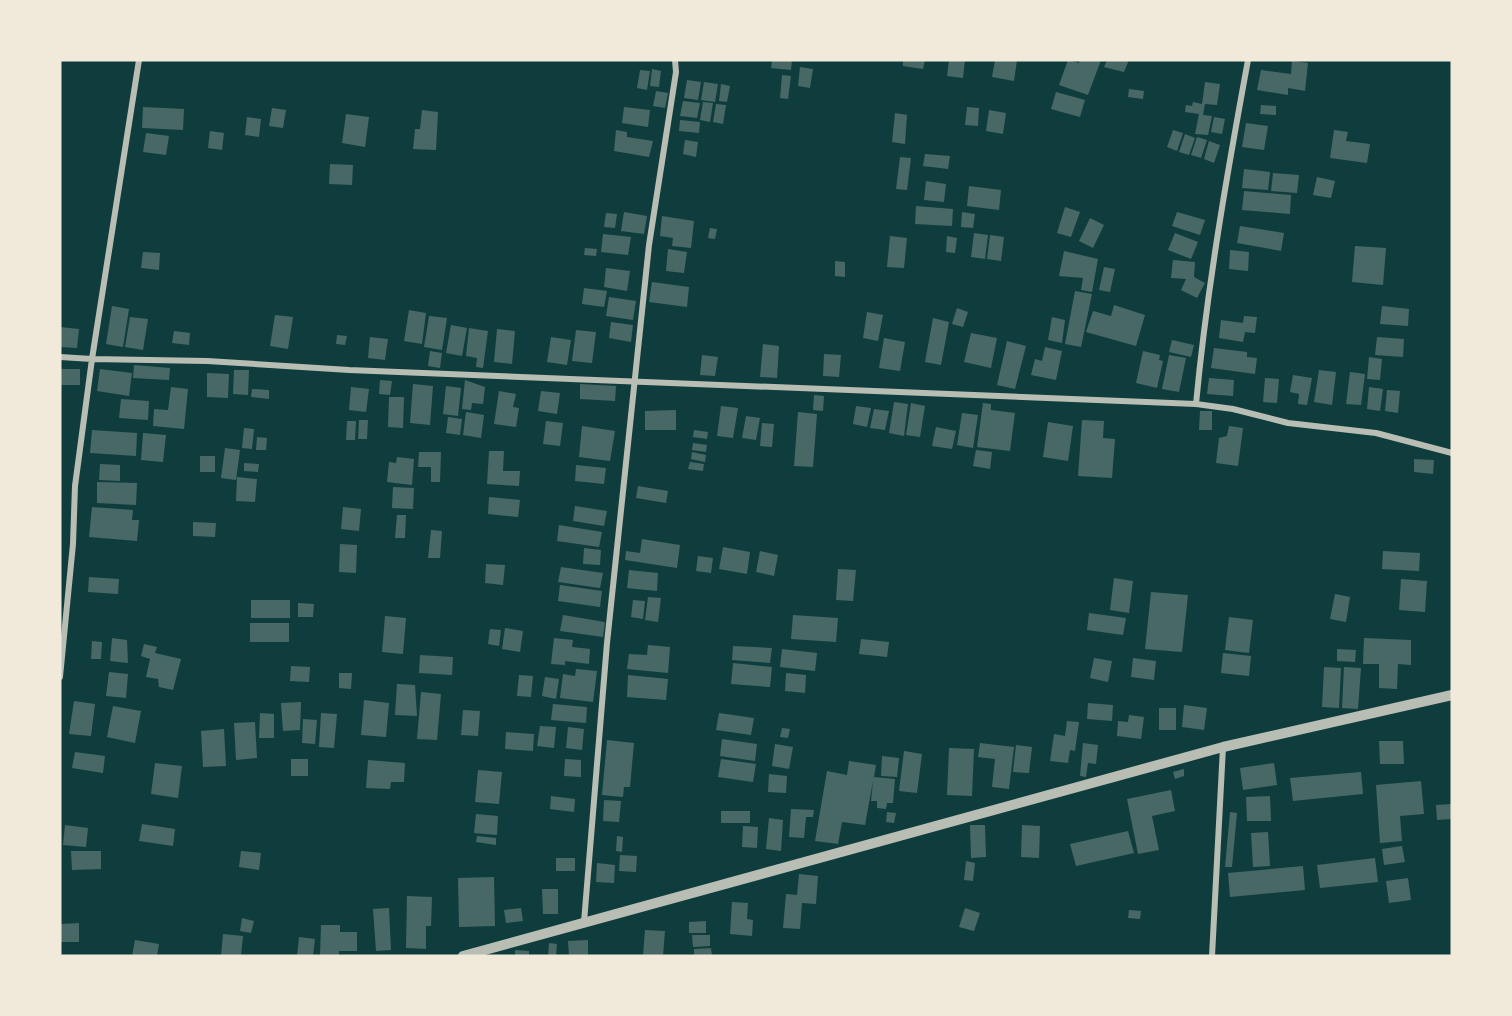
<svg xmlns="http://www.w3.org/2000/svg" width="1512" height="1016" font-family="Inter,sans-serif">
<style>
.building{fill:#486865}
.lines{fill:none;stroke-linecap:round;stroke-linejoin:round}
.minor{stroke:#b8beb3;stroke-width:6}
.tertiary{stroke:#b8beb3;stroke-width:10}
</style>
<rect width="100%" height="100%" fill="#0f3d3e"/>
<!-- building -->
<path class="building" d="M772,60H792L791,70L771,68Z
M903,60H925L923,69L903,66Z
M949,60H965L963,78L947,76Z
M995,60H1017L1014,81L992,77Z
M1068,60L1079,63L1080,60H1101L1088,95L1059,85Z
M1107,60H1129L1124,72L1104,67Z
M1292,61L1308,63L1305,91L1288,88V95L1257,90L1261,70L1291,74Z
M800,67L813,69L810,88L798,86Z
M652,69L661,71L659,87L650,86Z
M640,70L650,71L647,90L637,88Z
M782,75L791,76L788,99L780,98Z
M687,80L701,82L698,100L684,98Z
M704,82L718,84L715,102L701,100Z
M1205,82L1220,84L1217,105L1205,104L1203,115L1212,116L1208,135L1195,134L1199,114L1185,112L1186,105L1192,106L1193,102L1202,104Z
M721,84L730,86L727,102L719,101Z
M1129,89L1144,91L1143,99L1128,97Z
M656,91L668,93L665,108L653,106Z
M1056,92L1085,100L1080,117L1051,109Z
M683,101L700,103L697,118L680,116Z
M703,102L713,103L710,122L700,120Z
M716,104L726,105L723,124L713,122Z
M1261,105L1276,106V115L1260,114Z
M143,107L184,109L183,130L142,128Z
M624,107L650,110L648,127L622,123Z
M967,107L979,108L978,126L965,125Z
M272,108L286,110L283,128L269,126Z
M422,110L438,112L436,150L413,149L415,129H420Z
M989,110L1006,113L1003,134L986,131Z
M895,113L907,115L905,144L892,142Z
M346,114L369,117L365,147L342,143Z
M247,117L261,119L259,137L245,135Z
M1214,117L1225,119L1222,134L1211,132Z
M680,120L700,122L699,133L679,131Z
M1246,123L1268,126L1264,150L1242,147Z
M616,130L627,132V137L653,141L649,157L614,151Z
M1173,130L1183,133L1177,151L1167,147Z
M1334,130L1348,132L1346,141L1370,144L1367,163L1330,158Z
M210,131L224,133L222,150L208,148Z
M146,133L169,136L166,155L143,152Z
M1185,134L1195,138L1189,155L1179,152Z
M1197,137L1207,140L1201,158L1191,155Z
M685,140L698,142L696,157L683,154Z
M1209,141L1220,145L1214,163L1204,159Z
M925,154L950,156L948,169L923,166Z
M900,157L911,158L907,190L896,189Z
M330,164L353,165L352,185L329,184Z
M1244,169L1270,172L1268,190L1242,188Z
M1273,173L1299,175L1297,193L1271,191Z
M1317,177L1335,181L1331,198L1313,195Z
M926,181L946,184L944,202L924,200Z
M969,186L1001,190L999,210L967,206Z
M1244,191L1291,195L1290,214L1242,210Z
M916,206L953,209L952,226L915,224Z
M1065,207L1080,212L1071,237L1057,233Z
M624,212L647,216L644,234L621,231Z
M962,212L975,214L973,228L961,227Z
M1177,212L1205,220L1200,235L1172,226Z
M606,213L617,214L615,228L604,227Z
M662,216L694,221L691,248L672,246L673,238L660,236Z
M1090,218L1104,225L1093,248L1079,241Z
M1240,226L1284,233L1281,251L1237,243Z
M710,228L717,229L715,239L708,238Z
M974,233L988,235L985,259L971,257Z
M1175,233L1198,242L1191,259L1168,250Z
M603,234L631,237L628,255L601,252Z
M990,235L1004,237L1001,261L987,259Z
M890,236L907,238L904,268L887,267Z
M947,236L957,238L955,253L946,252Z
M1355,246L1386,248L1383,285L1352,282Z
M585,248L597,249L596,256L584,255Z
M668,249L687,252L684,273L666,271Z
M1230,250L1249,252L1248,271L1229,269Z
M1064,251L1098,259L1092,292L1081,290L1083,278L1059,276Z
M143,252L160,253L159,270L141,268Z
M1173,260L1195,262L1194,277L1205,283L1197,298L1181,290L1186,279L1171,278Z
M835,261L845,262V277L835,276Z
M1104,267L1115,269L1110,292L1099,290Z
M606,268L630,271L627,291L604,287Z
M652,282L689,287L687,307L649,302Z
M584,288L607,291L604,307L582,304Z
M1075,291L1092,294L1081,347L1065,344Z
M609,297L636,301L633,320L606,316Z
M1114,305L1145,315L1136,346L1086,332L1093,311L1111,316Z
M112,306L129,309L123,347L106,344Z
M1382,306L1409,309L1408,326L1380,324Z
M957,308L968,312L963,327L952,324Z
M409,310L426,313L422,344L404,341Z
M867,312L883,315L878,341L863,338Z
M275,315L293,317L288,349L270,346Z
M429,316L447,318L442,350L424,347Z
M1244,316L1257,317L1255,333L1245,332L1243,342L1219,338L1221,320L1243,323Z
M130,317L148,319L143,350L125,347Z
M1052,317L1065,320L1062,343L1048,340Z
M933,318L949,322L941,365L925,362Z
M611,322L633,325L631,342L609,338Z
M451,325L467,328L462,356L446,353Z
M60,327L79,329L77,348L60,347Z
M469,328L488,331L483,368L476,367L477,358L466,356Z
M497,329L515,331L512,364L494,362Z
M576,330L596,332L592,363L572,361Z
M174,331L190,333L189,345L172,343Z
M971,333L997,338L991,368L964,362Z
M337,335L347,336L345,345L336,344Z
M370,337L388,339L385,360L368,358Z
M551,337L571,340L567,365L547,362Z
M1377,337L1404,339L1403,357L1375,355Z
M884,338L905,342L900,371L879,368Z
M1172,340L1194,345L1191,357L1169,352Z
M1007,341L1026,346L1015,389L997,385Z
M763,344L779,346L777,378L760,377Z
M1045,347L1062,351L1056,380L1031,375L1035,359L1042,361Z
M1214,348L1247,352V357L1257,358L1255,374L1211,368Z
M430,351L442,353L440,368L428,366Z
M1143,351L1160,355L1159,360L1163,361L1157,388L1136,383Z
M824,354L841,355L839,377L823,376Z
M702,355L718,357L715,376L700,375Z
M1169,355L1186,358L1179,392L1162,389Z
M1369,357L1382,359L1380,380L1367,379Z
M134,365L170,368L169,380L133,378Z
M60,369H80V385H60Z
M100,369L132,373L129,396L97,391Z
M234,370H249L248,395L233,394Z
M1319,370L1336,372L1332,405L1314,402Z
M1350,372L1365,374L1361,405L1346,404Z
M207,373L229,374L228,398L207,397Z
M1293,375L1312,378L1307,405L1298,404L1299,394L1290,392Z
M1209,378L1234,380L1233,396L1207,394Z
M1265,378L1279,379L1277,403L1263,402Z
M380,380L392,381L390,395L379,394Z
M465,380L485,387L483,404L472,403L471,410L462,409Z
M413,384L433,386L430,425L410,423Z
M580,384L616,386L615,401L580,399Z
M446,386L461,388L458,416L443,414Z
M171,387L188,389L184,429L153,426L154,409L168,410Z
M351,387L369,389L366,412L349,410Z
M1369,387L1383,389L1380,411L1367,409Z
M252,389L269,390V399L251,397Z
M1387,390L1400,391L1398,413L1385,411Z
M499,391L516,394L513,407L519,408L516,427L494,424Z
M541,391L560,393L557,414L538,411Z
M814,395L824,396L823,411L813,410Z
M389,397H404L403,428L388,427Z
M121,399L149,401L148,420L119,418Z
M894,402L908,404L904,436L889,433Z
M911,403L925,406L920,437L906,435Z
M983,403L991,404V410L1015,413L1010,451L977,447Z
M721,406L738,408L733,438L717,436Z
M856,406L871,408L867,427L853,424Z
M874,409L889,411L885,430L870,428Z
M676,410V430H645V411Z
M1200,411H1212V430H1199Z
M466,412L484,415L481,438L463,435Z
M798,412L817,414L813,467L794,466Z
M962,413L978,415L973,448L957,445Z
M746,416L760,418L756,440L742,438Z
M448,417L462,419L460,435L446,433Z
M359,420H368L367,439H358Z
M1082,420L1104,421L1103,438L1115,439L1112,478L1078,476Z
M347,421H356L355,440H346Z
M546,421L563,423L560,446L543,444Z
M1048,422L1073,426L1068,461L1043,457Z
M762,423L774,424L772,447L760,446Z
M582,426L615,431L610,461L579,457Z
M1229,426L1243,428L1238,466L1216,463L1219,438L1227,436Z
M936,427L956,431L952,449L932,446Z
M244,428L254,429L252,449L242,448Z
M92,430L137,433L136,456L90,453Z
M694,430L708,432L707,439L693,437Z
M143,433L166,435L163,462L141,460Z
M257,437L267,438L266,450H256Z
M693,443L707,445L706,452L692,450Z
M225,448L240,450L236,480L221,478Z
M976,450L992,452L990,469L973,466Z
M489,451H504L503,471H520L519,486L487,484Z
M419,452H441L440,482H431V467H418Z
M692,452L706,455L705,462L691,459Z
M200,456H215V472H200Z
M397,457L414,459L412,485L387,482L389,462L396,463Z
M1414,459L1434,460L1433,474L1414,472Z
M690,462L704,464L703,471L688,469Z
M244,463L259,464L258,472L244,471Z
M100,464L120,465V481L99,480Z
M576,465L606,468L604,484L575,481Z
M237,477L257,479L255,502L236,501Z
M97,482L137,483L136,505L97,503Z
M638,486L668,491L666,503L636,498Z
M393,487L414,488L413,509L392,508Z
M489,497L520,500L518,517L488,514Z
M575,506L607,511L604,526L573,521Z
M92,507L133,510L132,520H139L137,541L89,537Z
M343,507L361,509L359,531L341,529Z
M397,515H406L405,538H395Z
M193,522L216,523L215,537L193,536Z
M559,525L602,532L599,547L557,541Z
M431,530L442,531L440,558H428Z
M642,539L680,545L677,568L625,560L626,551L640,553Z
M340,544L357,545L356,573L339,572Z
M723,547L750,552L747,574L719,569Z
M584,548L601,550L600,565L583,564Z
M760,551L778,555L774,576L756,572Z
M1383,551L1420,553L1419,571L1382,569Z
M698,556L713,558L711,573L696,571Z
M486,564L505,565L503,585L485,583Z
M561,567L603,573L600,588L558,582Z
M838,569L856,570L853,601L836,600Z
M629,570L658,573L657,591L627,588Z
M89,577L119,579L118,594L88,592Z
M1114,578L1133,581L1129,613L1110,610Z
M1401,579L1427,581L1425,612L1399,610Z
M560,585L602,591L600,607L558,601Z
M1151,592L1188,595L1182,652L1145,649Z
M1335,594L1350,597L1346,622L1330,619Z
M648,597L661,598L658,622L645,620Z
M251,600H290V618H251Z
M633,600L645,601L643,619L631,617Z
M298,603L314,604L313,617H298Z
M1089,613L1126,618L1123,635L1087,630Z
M563,615L605,622L603,637L560,631Z
M793,615L838,618L836,642L791,639Z
M385,616L406,618L403,654L382,652Z
M1229,617L1253,620L1249,653L1225,650Z
M250,623H289V642H250Z
M505,628L523,631L520,652L502,649Z
M490,629L501,630L499,646L488,644Z
M112,638L127,640L128,663L110,661Z
M554,638L573,640L572,647L590,649L589,664L565,661V665L551,664Z
M1364,638L1411,640V665L1398,664L1397,689L1379,688V664H1363Z
M861,639L889,642L887,657L859,654Z
M92,641L102,642L101,659H91Z
M144,644L157,647L155,653L181,659L173,690L159,687L158,679L146,677L150,659L141,656Z
M648,645L670,647L668,673L627,669L629,654L647,655Z
M733,646L772,648L770,663L732,660Z
M782,649L817,653L815,671L780,667Z
M1337,649L1356,650L1355,662L1337,661Z
M1223,653L1251,656L1249,676L1221,673Z
M420,655L453,657L452,675L419,673Z
M1094,658L1112,661L1108,682L1090,678Z
M1133,658L1156,661L1154,680L1131,677Z
M733,663L772,667L770,687L731,684Z
M291,666L310,667L309,682L290,681Z
M1324,667L1341,668L1339,708L1322,707Z
M1344,667L1361,668L1358,709L1342,708Z
M576,669L597,671L593,702L560,698L563,674L575,676Z
M109,672L128,674L126,698L106,696Z
M339,673H352L351,689L339,688Z
M786,673L806,675L805,693L785,691Z
M519,675L533,676L531,697L517,696Z
M628,675L668,679L666,700L627,697Z
M545,677L559,679L556,699L542,696Z
M397,684L415,685L417,716L395,715Z
M421,692L441,694L437,740L417,739Z
M364,700L389,703L386,737L361,735Z
M74,701L95,704L91,736L69,734Z
M301,702L300,730L283,731L281,703Z
M1088,703L1113,705L1112,721L1087,719Z
M553,704L587,707L586,723L551,720Z
M1184,705L1207,708L1204,730L1182,727Z
M113,706L141,711L135,743L107,737Z
M1159,708H1176V730H1159Z
M463,710L480,711L478,736L461,735Z
M260,713L274,714V738H259Z
M321,713L337,714L334,748L319,747Z
M719,713L754,718L751,735L716,730Z
M1129,715L1144,717L1141,739L1117,736L1118,721L1128,722Z
M303,719L317,720L315,744L302,743Z
M1067,721L1079,722L1075,751L1070,750L1068,763L1050,761L1054,734L1065,736Z
M255,722L257,758L236,760L234,723Z
M540,726L556,727L554,748L537,746Z
M568,727L584,729L582,750L566,748Z
M782,728L790,729L788,738L780,737Z
M224,729L226,766L203,767L201,731Z
M506,732L534,734L533,751L505,749Z
M722,739L757,744L755,761L720,756Z
M607,740L634,743L630,787H624L623,797L602,795Z
M1379,741H1403L1404,764H1380Z
M980,743L1014,747L1009,789L992,787L995,759L978,757Z
M1083,743L1098,745L1096,764L1088,763L1086,777L1080,776Z
M775,744L793,747L789,769L772,766Z
M1016,745L1032,747L1029,773L1013,772Z
M949,748L974,749L972,796L947,795Z
M904,751L922,754L917,793L899,791Z
M75,752L105,756L103,773L72,768Z
M882,756L899,758L897,777L881,776Z
M291,759H308V776H291Z
M565,759L581,760V777L564,776Z
M721,759L756,764L753,782L718,777Z
M368,760L405,763L404,782H391L390,789L366,788Z
M849,761L876,765L874,777L895,779L893,803H887L886,809L877,808V801H871L873,781L865,825L842,822L838,844L815,841L827,771L847,775Z
M155,763L182,766L178,798L151,794Z
M1274,763L1277,785L1243,790L1240,768Z
M1184,769V776L1175,779L1173,772Z
M478,770L502,772L499,804L475,802Z
M1361,772L1363,794L1293,801L1290,778Z
M769,774L787,776L786,793L768,792Z
M1421,781L1424,814L1400,816L1402,841L1380,843L1376,785Z
M1171,790L1175,811L1152,816L1159,850L1138,854L1127,799Z
M551,796L575,799L574,812L550,809Z
M1270,796L1271,821H1247L1246,797Z
M604,800L621,801L619,822L603,821Z
M1452,804V819L1437,820L1436,805Z
M791,809L814,810L813,817H806L804,838L789,837Z
M721,811H750V823H721Z
M887,812L896,813L894,823L886,822Z
M1230,812L1237,813L1232,867H1225Z
M476,814L498,816L497,835L474,833Z
M769,818L783,820L781,851L766,849Z
M142,824L175,829L173,846L139,841Z
M65,825L88,828L86,847L63,845Z
M970,825H985L986,857L971,858Z
M1022,825L1040,826L1039,858L1021,857Z
M743,826L758,827L757,848L742,847Z
M1128,831L1134,853L1076,866L1070,844Z
M1268,832L1270,866L1253,867L1251,833Z
M477,836L496,838V845L476,842Z
M617,836L623,837L622,852L616,851Z
M1402,846L1405,862L1384,865L1382,849Z
M71,851H101V869L72,870Z
M241,851L261,853L259,870L239,867Z
M620,855L637,856L636,872L619,871Z
M556,858H575V871H556Z
M1375,858L1378,882L1320,888L1317,865Z
M966,861L975,863L973,881L964,880Z
M597,863L615,865L614,883L596,882Z
M1303,866L1305,890L1230,897L1228,873Z
M799,874L818,876L816,904L802,903L800,929L783,928L786,894L797,895Z
M494,877L495,926L459,927L458,878Z
M1408,878L1411,900L1389,903L1386,881Z
M542,889H558V914H543Z
M407,896L432,897L431,926H426V949L406,948Z
M732,902L748,903L747,919L753,920L752,936L730,934Z
M389,908L391,950L376,951L373,909Z
M521,908L523,921L506,923L504,910Z
M965,908L980,913L974,931L959,927Z
M1129,910L1141,911L1140,919L1128,918Z
M242,918L254,921L251,933L240,931Z
M706,921V933H689V922Z
M79,923V942H60V924Z
M321,925H340V932H357V951H339V956H320Z
M645,930L665,931L663,956H643Z
M223,934L243,936L241,956H221Z
M692,935H710V946L693,947Z
M299,937L315,939L313,956H297Z
M135,940L159,944L157,956H132Z
M588,940V955L569,956L568,941Z
M549,943L557,944L556,956H548Z
M711,948L712,956H694V949Z
M515,950L529,951V956H515Z"/>
<g class="lines">
<!-- minor -->
<path class="minor" d="M139,60L92,359L207,361L349,370L1196,404L1233,409L1288,423L1376,433L1452,453
M60,357L92,359L75,486L73,544L60,677
M1196,404C1207,288 1227,174 1248,60
M584,922L607,643L649,245L676,72L675,60
M1212,956L1223,747"/>
<!-- tertiary -->
<path class="tertiary" d="M463,956L1223,747L1452,695"/>
</g>
<!-- border -->
<rect width="1512" height="1016" fill="none" stroke="#f1e9da" stroke-width="123"/>
</svg>
